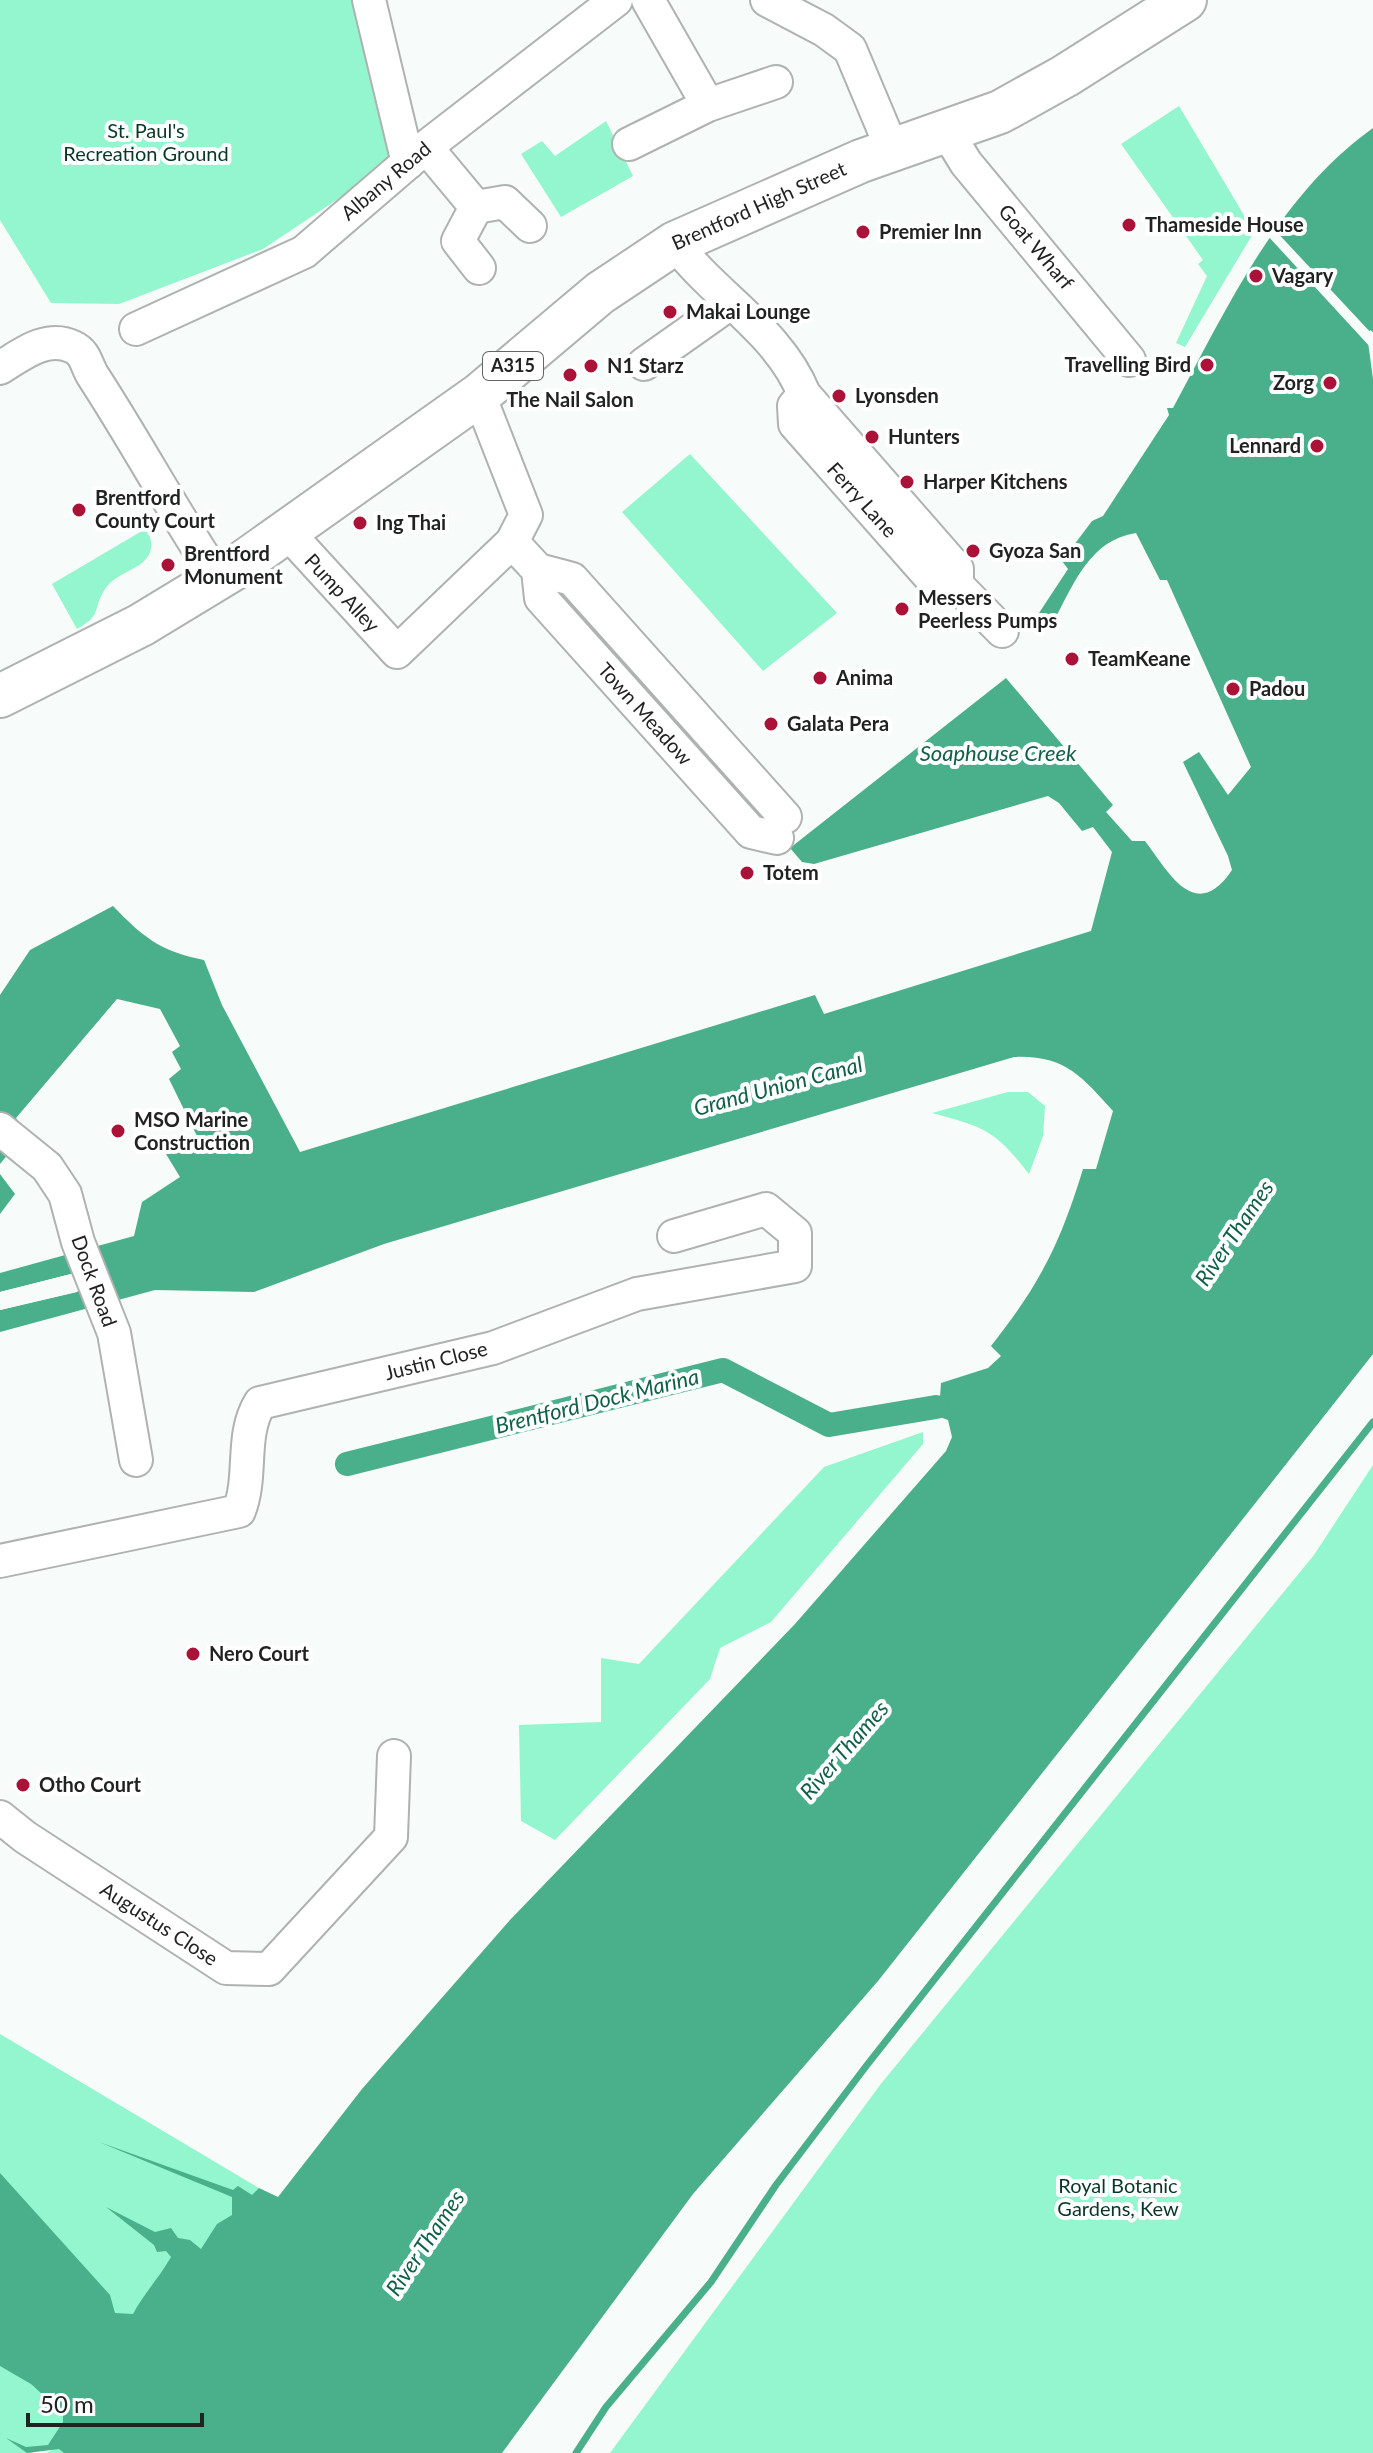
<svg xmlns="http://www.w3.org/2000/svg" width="1373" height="2453" font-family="Lato,sans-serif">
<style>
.green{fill:#93f6cf}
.water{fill:#4aaf8b}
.pier{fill:#f7fbf9}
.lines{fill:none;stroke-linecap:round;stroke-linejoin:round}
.stream{stroke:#4aaf8b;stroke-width:7}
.canal{stroke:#4aaf8b;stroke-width:24}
.minor-casing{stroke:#aeb2b0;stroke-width:36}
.major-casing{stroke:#aeb2b0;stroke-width:46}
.minor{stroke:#fff;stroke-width:32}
.major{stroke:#fff;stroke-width:42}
.poi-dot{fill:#aa1337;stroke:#fff;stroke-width:3}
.labels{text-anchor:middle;stroke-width:8;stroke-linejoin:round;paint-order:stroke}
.shield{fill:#fff;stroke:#646564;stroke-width:2}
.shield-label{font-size:18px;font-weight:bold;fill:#212322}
.park-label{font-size:20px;fill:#083728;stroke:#fff}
.street-label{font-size:20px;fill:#212322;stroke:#fff}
.poi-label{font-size:20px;font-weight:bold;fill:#212322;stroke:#fff;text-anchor:start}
.water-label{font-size:22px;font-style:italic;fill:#116048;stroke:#fff}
</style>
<rect width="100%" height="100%" fill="#f7fbf9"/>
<!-- green -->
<path class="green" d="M0,0H360L398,149L356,187L263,249L119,304L51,303L0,220Z
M1179,106L1254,232L1185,347L1176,343L1207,276L1198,264L1203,260L1121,144Z
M606,121L633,176L561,217L521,154L542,141L555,156Z
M690,454L837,613L763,671L622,512Z
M147,528C165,570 119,566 105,589C92,609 103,615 77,629L52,584Z
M1008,1092H1028L1045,1106L1043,1136L1029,1174C994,1129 986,1128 932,1113Z
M923,1432V1444L771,1622L720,1648L710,1679L555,1840L521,1821L519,1725L601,1722V1658L639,1664L824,1467Z
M1373,1465V2453H610L880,2085L1314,1555Z
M0,2034L259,2188L171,2453H47L53,2449L48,2445L32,2453H0Z"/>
<!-- water -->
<path class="water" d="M1373,128V332L1370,330L1368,342L1373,379V1354L878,1981L693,2194L502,2453H64L59,2449L27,2453L6,2438L26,2447L48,2445L63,2422V2413L31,2384L0,2366V2173L110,2295L115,2313L133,2314C145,2292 159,2278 171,2257L166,2251L157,2252L154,2245L106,2207L155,2232L171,2228L178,2238L190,2240L201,2249L217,2224L232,2215V2197L99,2142L233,2190L238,2186L252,2195L259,2188L278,2197L362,2089L510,1920L795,1624L946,1451L952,1437L948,1420L937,1416L935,1399L940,1397L941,1383L988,1368L1001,1356L991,1346C1040,1284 1060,1244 1083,1169H1096L1113,1111C1081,1076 1065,1055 1014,1057L384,1244L254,1292L155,1290L0,1332V1310L76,1292L85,1284L71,1274L0,1292V1273L134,1236L142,1202L180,1177L166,1154L197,1136L169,1079L181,1069L172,1052L180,1046L160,1009L117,999L16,1118L26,1132L0,1164V995L30,950L113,906C144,938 160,951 204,960L222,1005L300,1152L815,995L824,1014L1091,931L1112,852L1093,827L1082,831L1059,803L1048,796L814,864L802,862L790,848L1006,678L1113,805L1106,812L1132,841H1145C1168,871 1195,925 1232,870L1228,856L1183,762L1199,752L1228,795L1251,767L1167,580H1160L1136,533C1090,540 1074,583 1054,621L1039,613L1068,569L1062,561L1092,521L1103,516L1169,415L1167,408H1173C1227,308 1278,196 1373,128Z
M0,1174L15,1194L0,1214Z"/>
<!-- pier -->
<path class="pier" d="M1273,228L1373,335L1372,349L1267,235Z
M71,1274L84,1277L85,1285L77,1292L0,1310V1306L75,1288L81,1283L71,1278L0,1296V1292Z"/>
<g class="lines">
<!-- stream -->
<path class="stream" d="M576,2453L606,2407L711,2282L776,2185L867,2065L1373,1422"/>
<!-- canal -->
<path class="canal" d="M347,1464L723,1370L829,1425L936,1407"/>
<defs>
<path id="minor" d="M369,0L408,163
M648,0L708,105L776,82
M767,0L824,30L850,49L892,149
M947,132L966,163L1129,360
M629,144L708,105
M426,147L476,207L505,202L530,226
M476,207L458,241L479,268
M675,243C714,296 779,331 804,394
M136,329L304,252L426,147L616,0
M644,364L729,304
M0,368C21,355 47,334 73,347C86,353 86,365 93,376C136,442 174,513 218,579
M288,533L397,652L512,542L526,515L479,395
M512,542L538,570L541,598L751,832L777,838
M538,570L572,579L785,817
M957,585L939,587L795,424L794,406L804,394L957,569V585L1002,631
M0,1129L47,1167L65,1194L78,1242L114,1333L136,1460
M0,1561L239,1511C253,1475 240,1436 260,1403L493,1348L637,1294L795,1266V1233L766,1209L674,1236
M0,1817L25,1837L226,1968L269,1969L391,1837L394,1756"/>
<path id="major" d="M0,696L141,625L235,568L479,395L600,293L675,243L861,161L1000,112L1065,76L1185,0"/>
</defs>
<!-- minor casing -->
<use href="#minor" class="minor-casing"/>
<!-- major casing -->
<use href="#major" class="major-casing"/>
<!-- minor -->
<use href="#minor" class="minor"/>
<!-- major -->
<use href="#major" class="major"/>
</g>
<!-- markers -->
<g class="poi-dot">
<circle cx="1129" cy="225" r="8"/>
<circle cx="863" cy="232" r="8"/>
<circle cx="1256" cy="276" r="8"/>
<circle cx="670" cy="312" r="8"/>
<circle cx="1207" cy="365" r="8"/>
<circle cx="591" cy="366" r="8"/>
<circle cx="570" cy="375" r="8"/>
<circle cx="1330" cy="383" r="8"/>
<circle cx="839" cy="396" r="8"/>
<circle cx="872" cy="437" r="8"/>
<circle cx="1317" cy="446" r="8"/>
<circle cx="907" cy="482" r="8"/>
<circle cx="79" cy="510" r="8"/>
<circle cx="360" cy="523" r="8"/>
<circle cx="973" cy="551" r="8"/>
<circle cx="168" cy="565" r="8"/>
<circle cx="902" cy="609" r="8"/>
<circle cx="1072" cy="659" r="8"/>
<circle cx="820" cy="678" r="8"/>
<circle cx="1233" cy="689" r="8"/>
<circle cx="771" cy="724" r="8"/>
<circle cx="747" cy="873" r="8"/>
<circle cx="118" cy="1131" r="8"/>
<circle cx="193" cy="1654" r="8"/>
<circle cx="23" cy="1785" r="8"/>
</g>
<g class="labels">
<!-- shield labels -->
<rect class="shield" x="483" y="352" width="60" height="28" rx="6"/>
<g class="shield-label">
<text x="513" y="372">A315</text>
</g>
<!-- park labels -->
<g class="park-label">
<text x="146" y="138">St. Paul's<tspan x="146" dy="23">Recreation Ground</tspan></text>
<text x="1118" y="2193">Royal Botanic<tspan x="1118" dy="23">Gardens, Kew</tspan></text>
</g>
<!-- street labels -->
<g class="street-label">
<text transform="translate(386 181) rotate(-40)" y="7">Albany Road</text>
<text transform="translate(759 206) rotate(-24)" y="7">Brentford High Street</text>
<text transform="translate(1036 247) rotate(50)" y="7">Goat Wharf</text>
<text transform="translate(862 500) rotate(48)" y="7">Ferry Lane</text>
<text transform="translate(342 593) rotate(47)" y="7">Pump Alley</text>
<text transform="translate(645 714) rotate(48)" y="7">Town Meadow</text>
<text transform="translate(94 1281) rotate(70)" y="7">Dock Road</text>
<text transform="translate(436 1361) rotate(-14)" y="7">Justin Close</text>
<text transform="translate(159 1924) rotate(33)" y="7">Augustus Close</text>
</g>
<!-- poi labels -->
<g class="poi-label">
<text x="1145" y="232">Thameside House</text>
<text x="879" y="239">Premier Inn</text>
<text x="1272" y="283">Vagary</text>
<text x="686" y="319">Makai Lounge</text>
<text x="1191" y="372" text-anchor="end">Travelling Bird</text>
<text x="607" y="373">N1 Starz</text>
<text x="1314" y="390" text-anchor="end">Zorg</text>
<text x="855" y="403">Lyonsden</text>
<text x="570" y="407" text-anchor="middle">The Nail Salon</text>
<text x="888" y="444">Hunters</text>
<text x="1301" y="453" text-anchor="end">Lennard</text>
<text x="923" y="489">Harper Kitchens</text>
<text x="95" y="505">Brentford<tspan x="95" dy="23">County Court</tspan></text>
<text x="376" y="530">Ing Thai</text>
<text x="989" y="558">Gyoza San</text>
<text x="184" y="561">Brentford<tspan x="184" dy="23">Monument</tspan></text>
<text x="918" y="605">Messers<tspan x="918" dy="23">Peerless Pumps</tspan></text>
<text x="1088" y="666">TeamKeane</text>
<text x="836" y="685">Anima</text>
<text x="1249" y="696">Padou</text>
<text x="787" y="731">Galata Pera</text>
<text x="763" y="880">Totem</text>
<text x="134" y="1127">MSO Marine<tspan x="134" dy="23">Construction</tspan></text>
<text x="209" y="1661">Nero Court</text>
<text x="39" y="1792">Otho Court</text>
</g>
<!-- water labels -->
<g class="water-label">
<text x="998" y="761">Soaphouse Creek</text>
<text transform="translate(778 1086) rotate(-15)" y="8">Grand Union Canal</text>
<text transform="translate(1234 1233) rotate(-56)" y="8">River Thames</text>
<text transform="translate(597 1401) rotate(-14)" y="8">Brentford Dock Marina</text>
<text transform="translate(844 1750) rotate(-49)" y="8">River Thames</text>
<text transform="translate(425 2243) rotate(-56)" y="8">River Thames</text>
</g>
</g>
<!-- scale -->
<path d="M28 2413v12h174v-12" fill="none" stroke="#212322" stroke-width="4"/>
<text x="40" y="2413" font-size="24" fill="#212322" stroke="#ffffff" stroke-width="6" paint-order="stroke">50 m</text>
</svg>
